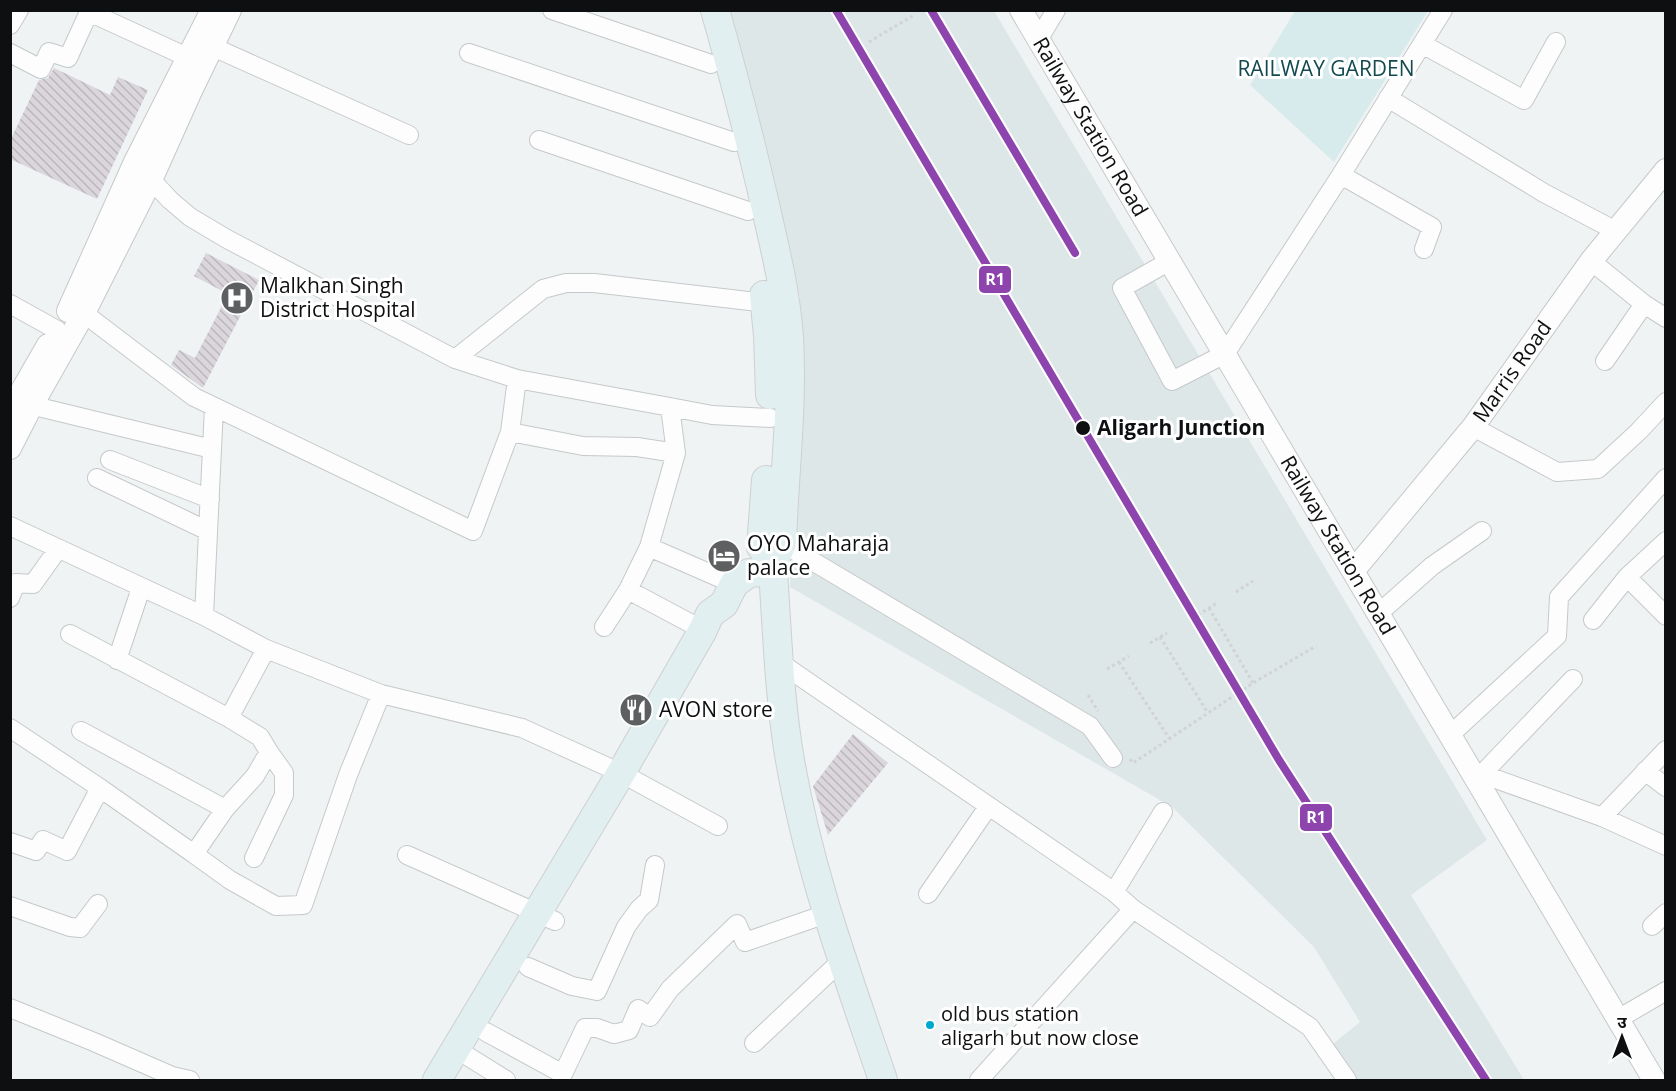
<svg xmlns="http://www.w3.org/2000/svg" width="1676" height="1091" font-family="'Open Sans','Noto Sans Devanagari',sans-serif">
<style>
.built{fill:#dde7e8}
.garden{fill:#d7ebed}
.building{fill:url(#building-back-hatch)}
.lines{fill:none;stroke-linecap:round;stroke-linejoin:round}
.minor-casing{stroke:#c6c9c9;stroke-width:20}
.tertiary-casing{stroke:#c6c9c9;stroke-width:24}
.primary-casing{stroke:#ced0d0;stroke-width:30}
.path{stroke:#d2d3d3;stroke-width:3;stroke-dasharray:3 3;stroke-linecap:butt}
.minor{stroke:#fdfdfd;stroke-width:18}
.tertiary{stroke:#fdfdfd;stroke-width:22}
.primary{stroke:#e1eff0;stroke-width:28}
.rail{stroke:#c5c7c7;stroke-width:4.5}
.rail-1-casing{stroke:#fff;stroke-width:12}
.rail-1{stroke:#8e44ad;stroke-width:8}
.stop-dot{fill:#0e0f10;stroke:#fff;stroke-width:2}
.bus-dot{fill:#00a9ce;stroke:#fff;stroke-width:2}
.labels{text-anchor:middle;stroke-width:6;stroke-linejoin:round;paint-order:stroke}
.bus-label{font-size:20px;fill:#0e0f10;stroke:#fff;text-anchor:start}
.park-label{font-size:21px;fill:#124a4f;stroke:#fff}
.street-label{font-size:21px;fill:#0e0f10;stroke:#fff}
.poi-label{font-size:21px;fill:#0e0f10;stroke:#fff;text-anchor:start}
.stop-label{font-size:21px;font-weight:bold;fill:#0e0f10;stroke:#fff;text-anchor:start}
.line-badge{stroke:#fff;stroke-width:2}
.badge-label{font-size:16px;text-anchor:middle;font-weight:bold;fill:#fff}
</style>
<defs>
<pattern id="building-back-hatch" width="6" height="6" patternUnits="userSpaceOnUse" patternTransform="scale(1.5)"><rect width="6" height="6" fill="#dad6db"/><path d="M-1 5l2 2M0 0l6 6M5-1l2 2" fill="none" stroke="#bab6bb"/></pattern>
</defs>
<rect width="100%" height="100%" fill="#eff3f4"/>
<!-- built -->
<path class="built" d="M718,11H994L1487,840L1411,895L1524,1080H1349L1329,1047L1360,1022L1314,947L1172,807L790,587L800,297Z"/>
<!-- garden -->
<path class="garden" d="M1295,11H1428L1334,162L1250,85Z"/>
<!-- building -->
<path class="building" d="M54,68L110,95L118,77L148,90L97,199L10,159V141L39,80L48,78Z
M206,253L259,280L203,388L171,365L179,350L195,358L228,294L194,276Z
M853,734L888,763L828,835L813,786Z"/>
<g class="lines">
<defs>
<path id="minor" d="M552,10L711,64
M10,25L19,10
M1038,40L1056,10
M202,42L409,135
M1422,44L1524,100L1556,42
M10,53L41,69L49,52L68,58L89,12L187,57
M469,53L734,142
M1388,98L1544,193L1616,231
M539,140L748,211
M143,171L170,200L190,217L227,239L455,359L517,379L670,407L712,415L770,418
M1341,175L1432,227L1424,249
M1170,261L1122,288L1172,381L1225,354L1341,175L1443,10
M1591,261L1644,304L1666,318
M10,304L57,330
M73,305L194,397L473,531L510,432L517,379
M455,359L543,289L566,283H594L766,303
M1605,361L1644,304
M22,403L212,449
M1473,427L1557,472L1598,469L1639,431L1666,402
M510,432L583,446L637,447L676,453
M110,460L210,499
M97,478L208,531
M10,526L204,616L266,649L381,694L522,728L621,773L718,826
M782,543L1090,726L1113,758
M649,547L676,453L670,407
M1627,577L1666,616
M628,590L649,547L734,584
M10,598L16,583L33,584L58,549
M1379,613L1432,566L1482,531
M204,616L214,407
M1593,620L1627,577L1666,541
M604,627L628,590L703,630
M117,660L141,588
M779,662L1114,892L1133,909L1310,1027L1347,1080
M229,718L266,649
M10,728L100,788
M81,731L225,809
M1449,736L1557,636L1559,597L1666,478
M1468,769L1602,817L1666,750
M1645,771L1666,787
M1483,773L1573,679
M1602,817L1666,846
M10,842L36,851L43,840L67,851L100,788L194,854L225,809L255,776L269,752L260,737L229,718L70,634
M194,854L230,880L276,906L303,905L348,775L381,694
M407,855L555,921
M254,858L284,795V773L269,752
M1114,892L1163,812
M928,894L988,807
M10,906L70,927L80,928L98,904
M1652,926L1666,913
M528,967L572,986L597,991L626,927L639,909L649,900L655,865
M10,1008L94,1042L172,1076L190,1080
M1618,1019L1666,991
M486,1032L563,1074L585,1028H597L614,1034L629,1030L638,1009L650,1017L670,989L737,924L745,942L826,914
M754,1043L841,961
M456,1049L506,1080
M979,1080L1133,909"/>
<g id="tertiary">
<path id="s1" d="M1021,10L1654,1080"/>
<path d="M68,311L135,162L212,10"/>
<path d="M10,411L48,345"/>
<path d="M10,448L32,405L84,313L151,180L190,93L230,10"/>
<path id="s2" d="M1354,570L1473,427L1591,261L1666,170"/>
</g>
<path id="primary" d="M715,10C733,73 749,136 764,200C774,245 786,291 789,338C793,406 784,475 782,543L774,563L773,571C777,630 779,690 788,748C806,863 846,971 883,1080
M764,295L768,336L770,395
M766,480L761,547L774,563
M437,1080L621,773L703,630L710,614L724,604L734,584L749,573L773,571"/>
</defs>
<!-- minor casing -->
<use href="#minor" class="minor-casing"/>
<!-- tertiary casing -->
<use href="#tertiary" class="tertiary-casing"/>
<!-- primary casing -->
<use href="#primary" class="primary-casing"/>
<!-- path -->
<path class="path" d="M869,42L914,15
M1236,592L1253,581
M1209,608L1253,683
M1198,615L1217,603
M1160,637L1208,713
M1150,643L1167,633
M1119,662L1169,738
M1107,669L1129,656
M1088,695L1098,711
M1130,759L1133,763L1253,683L1316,646"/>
<!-- minor -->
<use href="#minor" class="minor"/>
<!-- tertiary -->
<use href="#tertiary" class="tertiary"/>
<!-- primary -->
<use href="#primary" class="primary"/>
<!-- rail -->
<path class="rail" d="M931,10L1075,253"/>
<defs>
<path id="rail-1" d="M836,10L1279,760L1486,1080
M931,10L1075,253"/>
</defs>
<!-- rail-1 casing -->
<use href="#rail-1" class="rail-1-casing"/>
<!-- rail-1 -->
<use href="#rail-1" class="rail-1"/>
</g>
<!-- icons -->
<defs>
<symbol id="hospital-disc" viewBox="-11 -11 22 22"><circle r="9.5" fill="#5d5f60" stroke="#fff"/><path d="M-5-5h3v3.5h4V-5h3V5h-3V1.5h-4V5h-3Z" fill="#fff"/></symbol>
<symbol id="hotel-disc" viewBox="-11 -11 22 22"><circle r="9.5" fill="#5d5f60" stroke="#fff"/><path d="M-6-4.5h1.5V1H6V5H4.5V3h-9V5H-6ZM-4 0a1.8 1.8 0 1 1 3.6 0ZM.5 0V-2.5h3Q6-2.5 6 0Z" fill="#fff"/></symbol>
<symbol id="restaurant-disc" viewBox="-11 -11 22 22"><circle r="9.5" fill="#5d5f60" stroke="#fff"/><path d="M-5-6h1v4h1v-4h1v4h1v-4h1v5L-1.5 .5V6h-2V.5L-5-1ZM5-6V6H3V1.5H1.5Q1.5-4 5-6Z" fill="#fff"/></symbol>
</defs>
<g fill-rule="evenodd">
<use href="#hospital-disc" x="218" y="279" width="38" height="38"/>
<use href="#hotel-disc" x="705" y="537" width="38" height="38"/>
<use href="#restaurant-disc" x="617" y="691" width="38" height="38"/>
</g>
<!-- markers -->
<circle class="stop-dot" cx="1083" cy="428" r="8"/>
<circle class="bus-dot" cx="930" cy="1025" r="5"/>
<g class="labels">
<!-- bus labels -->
<g class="bus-label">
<text x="941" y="1021">old bus station<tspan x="941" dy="24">aligarh but now close</tspan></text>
</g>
<!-- park labels -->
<g class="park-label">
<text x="1326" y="76">RAILWAY GARDEN</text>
</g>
<!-- street labels -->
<g class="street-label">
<text dy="7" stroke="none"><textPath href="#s1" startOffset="136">Railway Station Road</textPath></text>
<text dy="7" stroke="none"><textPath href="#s2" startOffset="254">Marris Road</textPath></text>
<text dy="7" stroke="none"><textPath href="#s1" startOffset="622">Railway Station Road</textPath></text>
</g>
<!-- poi labels -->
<g class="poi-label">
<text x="260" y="293">Malkhan Singh<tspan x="260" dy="24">District Hospital</tspan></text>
<text x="747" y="551">OYO Maharaja<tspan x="747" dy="24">palace</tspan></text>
<text x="659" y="717">AVON store</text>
</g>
<!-- stop labels -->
<g class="stop-label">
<text x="1097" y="435">Aligarh Junction</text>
</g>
</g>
<g class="line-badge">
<rect x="978" y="265" width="34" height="29" rx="6" fill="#8e44ad"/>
<rect x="1299" y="803" width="34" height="29" rx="6" fill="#8e44ad"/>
</g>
<g class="badge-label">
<text x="995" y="285">R1</text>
<text x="1316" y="823">R1</text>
</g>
<!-- border -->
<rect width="1676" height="1091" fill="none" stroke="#0e0f10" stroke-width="24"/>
<!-- north arrow -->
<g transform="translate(1622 1037)" stroke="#ffffff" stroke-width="4.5" paint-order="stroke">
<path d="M0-4.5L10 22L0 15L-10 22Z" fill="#0e0f10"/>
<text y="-9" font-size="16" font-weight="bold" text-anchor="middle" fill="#0e0f10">उ</text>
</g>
</svg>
